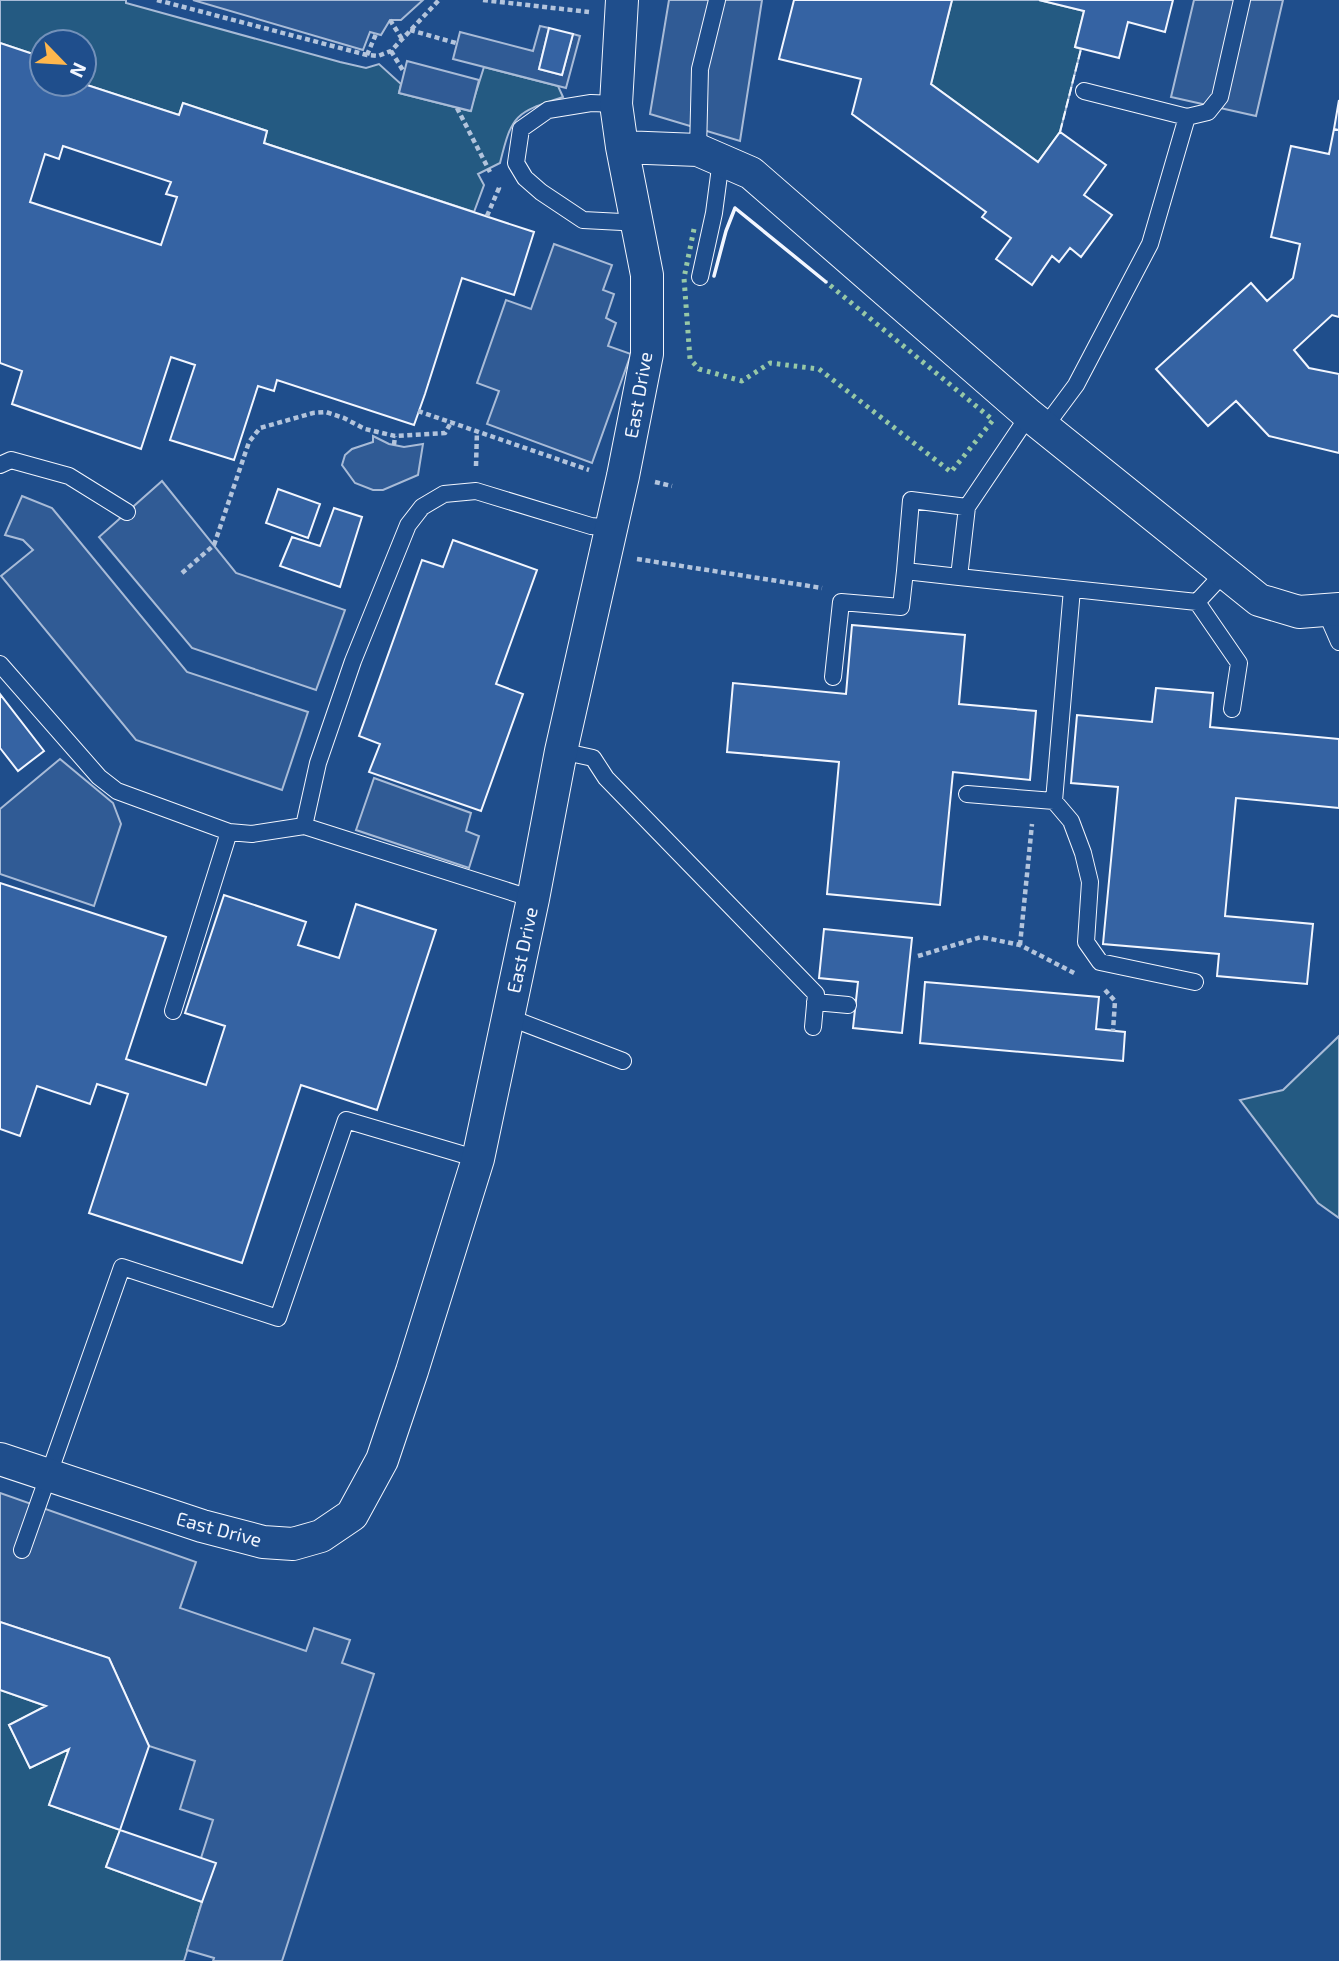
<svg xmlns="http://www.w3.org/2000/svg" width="1339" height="1961" font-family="'Exo 2',sans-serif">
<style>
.green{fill:#245a82;stroke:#a8bbd7;stroke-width:2}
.parking{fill:#305b95;stroke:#a8bbd7;stroke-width:2}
.building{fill:#3563a3;stroke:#f2f6ff;stroke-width:2;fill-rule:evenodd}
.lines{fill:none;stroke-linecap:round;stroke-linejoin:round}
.service-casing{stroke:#f2f6ff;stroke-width:18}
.minor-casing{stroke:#f2f6ff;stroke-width:34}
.path{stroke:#b3c4dc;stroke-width:4.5;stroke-dasharray:5 3.5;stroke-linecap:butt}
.service{stroke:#1f4e8c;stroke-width:16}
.minor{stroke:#1f4e8c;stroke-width:32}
.hedge{stroke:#97c8a6;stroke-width:5;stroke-dasharray:3.5 5;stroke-linecap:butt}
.fence{stroke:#f2f6ff;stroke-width:2;stroke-dasharray:9 3.5;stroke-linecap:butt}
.wall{stroke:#f2f6ff;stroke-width:3.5}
.labels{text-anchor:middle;stroke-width:5;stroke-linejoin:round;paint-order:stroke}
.street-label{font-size:19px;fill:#f2f6ff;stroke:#1f4e8c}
</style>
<rect width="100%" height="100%" fill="#1f4e8c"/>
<!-- green -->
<path class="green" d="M0,0H126V3L340,62L366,68L379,64L401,84L399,93L470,111L484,67L558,86L563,97C515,113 512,114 500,163L478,174L484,185L474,212L264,143L267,131L183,103L179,115L84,84V42H42V57L0,43Z
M952,0H1039L1084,11L1075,47L1081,49L1060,132L1038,162L931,84Z
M1339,1036V1218L1318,1203L1240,1100L1283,1090Z
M0,1690L46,1706L9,1725L30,1768L69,1749L49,1805L120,1830L106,1867L202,1902L184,1961H0Z"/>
<!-- parking -->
<path class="parking" d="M193,0H423L401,20H390L381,35L370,32L363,50Z
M669,0H762L740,141L650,114Z
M1194,0H1283L1256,116L1171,97Z
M540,26L549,28L539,69L562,75L573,34L580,36L566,88L453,59L460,32L533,51Z
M407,61L479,80L471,111L399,93Z
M554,244L612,265L603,290L614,294L606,318L616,323L608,346L631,354L592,463L487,424L499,391L477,383L506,300L531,309Z
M373,436L389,444L404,447L423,444L418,475L383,490H373L355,483L342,465L345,455L352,449L373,442Z
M162,481L236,573L345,610L316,690L192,648L99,537Z
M22,496L52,508L187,672L308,712L282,790L136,740L1,576L33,550L23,540L5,535Z
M60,759L113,803L121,824L94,906L0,874V809Z
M374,778L471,813L466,831L479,836L469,868L356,830Z
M0,1493L196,1562L180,1608L306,1651L314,1628L350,1640L342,1663L374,1674L282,1961H213L214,1958L187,1950L202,1902L201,1858L213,1820L180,1809L195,1761L149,1746L109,1658L0,1622Z"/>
<!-- building -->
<path class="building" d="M794,0H952L931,84L1038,162L1060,132L1106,165L1084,195L1112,215L1081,257L1070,248L1059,262L1052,256L1032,285L996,259L1011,238L982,217L986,212L852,114L861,79L779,59Z
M1039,0H1173L1165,32L1128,22L1119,58L1075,47L1084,11Z
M549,28L573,34L562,75L539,69Z
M0,43L42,57V84H84L179,115L183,103L267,131L264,143L534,232L514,295L462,278L425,394L414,425L277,380L274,391L258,386L234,460L170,440L195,365L171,357L141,449L12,404L22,371L0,363ZM63,146L171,182L166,194L177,197L161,245L30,202L45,154L59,159Z
M1339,100V130L1334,129Z
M1334,129L1339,130V317L1332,315L1294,350L1309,368L1339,374V453L1269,436L1236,401L1208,426L1156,369L1251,283L1267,301L1293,278L1300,244L1271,237L1291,146L1329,154Z
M278,489L320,504L308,538L266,523Z
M334,508L362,517L340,587L280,566L292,537L320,546Z
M453,540L537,570L496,684L523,694L481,811L369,772L380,744L359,736L422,560L443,567Z
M852,625L965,635L959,704L1036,711L1030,780L953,772L940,905L827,894L839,762L727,752L733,683L846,694Z
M1156,688L1213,693L1210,727L1339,739V808L1236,798L1225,916L1313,924L1307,984L1217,976L1219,954L1103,944L1118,787L1071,783L1077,715L1152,722Z
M0,694L44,751L18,771L0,748Z
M0,883L166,937L126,1059L206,1085L225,1026L185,1013L224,895L306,922L298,945L339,958L356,904L436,930L377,1110L301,1085L242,1263L89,1213L128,1094L97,1084L90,1104L37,1086L20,1136L0,1129Z
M824,929L912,938L902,1033L853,1028L858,982L819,978Z
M925,982L1099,997L1096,1029L1125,1032L1123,1061L920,1043Z
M0,1622L109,1658L149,1746L120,1830L49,1805L69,1749L30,1768L9,1725L46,1706L0,1690Z
M120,1830L216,1863L202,1902L106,1867Z"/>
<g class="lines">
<defs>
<path id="service" d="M1084,91L1187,117
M616,104L591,103L548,110L521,129L516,163L525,178L541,192L583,220L622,222L636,220
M698,150L700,69L717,0
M700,277L714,213L721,160
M1029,415L967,507L959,577L1197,602L1225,572
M1044,428L1076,385L1150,244L1187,117L1208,112L1220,97L1242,0
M0,465L11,460L69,476L127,512
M959,577L905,571L911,500L967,507
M1072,589L1054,801L1071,821L1083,853L1090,882L1086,942L1100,962L1195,982
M1197,602L1239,663L1232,709
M1325,610L1339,642
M0,664L99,777L117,791L229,832L252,834L304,826L533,899
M833,677L841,602L901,607L905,571
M561,751L593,758L606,778L816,994L813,1027
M967,794L1054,801
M304,826L318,763L353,661L408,525L422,507L444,494L476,491L591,526L612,528
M815,1002L848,1005
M173,1011L229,832
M508,1017L623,1061
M22,1550L122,1267L278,1318L346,1120L478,1159"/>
<path id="minor" d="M622,147L698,150L751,173L1029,415L1259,600L1299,612L1339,609
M0,1459L202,1526L263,1542L293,1544L321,1536L352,1515L382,1460L412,1371L478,1159L533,899L561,751L623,476L647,354V275L622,147L616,104L622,0"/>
</defs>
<!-- service casing -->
<use href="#service" class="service-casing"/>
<!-- minor casing -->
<use href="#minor" class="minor-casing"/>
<!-- path -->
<path class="path" d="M157,0L367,55L378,56L391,51L439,0
M483,0L589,12
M390,20L402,39
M410,30L456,43
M391,51L404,72
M367,55L376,34
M457,108L490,172
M487,216L499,188L498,186
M418,411L589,470
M394,445L395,436
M476,466L477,430
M655,482L672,486
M637,559L822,588
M182,573L214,545L249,442L260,428L313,413L326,412L344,418L365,429L395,436L445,433L452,421
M1020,945L1032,824
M918,956L981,937L1020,945L1076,974
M1105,990L1115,1001L1113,1031"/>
<!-- service -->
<use href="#service" class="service"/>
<!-- minor -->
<use href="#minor" class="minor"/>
<!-- hedge -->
<path class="hedge" d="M694,229L684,278L690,359L699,369L742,381L770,363L819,369L951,472L993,420L826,282"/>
<!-- fence -->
<path class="fence" d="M1060,132L1081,49"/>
<!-- wall -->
<path class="wall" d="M714,276L726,231L735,208L826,282"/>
</g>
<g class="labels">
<!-- street labels -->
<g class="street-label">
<text transform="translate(638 395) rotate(-80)" y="7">East Drive</text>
<text transform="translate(522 950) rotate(-78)" y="7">East Drive</text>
<text transform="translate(219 1529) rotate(15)" y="7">East Drive</text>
</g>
</g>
<!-- north arrow -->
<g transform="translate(63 63) rotate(115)"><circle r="33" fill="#1f4e8c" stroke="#7391ba" stroke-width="2"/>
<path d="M0-5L12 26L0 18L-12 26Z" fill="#ffb74d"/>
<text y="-10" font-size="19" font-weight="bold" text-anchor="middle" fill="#f2f6ff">N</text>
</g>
</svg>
